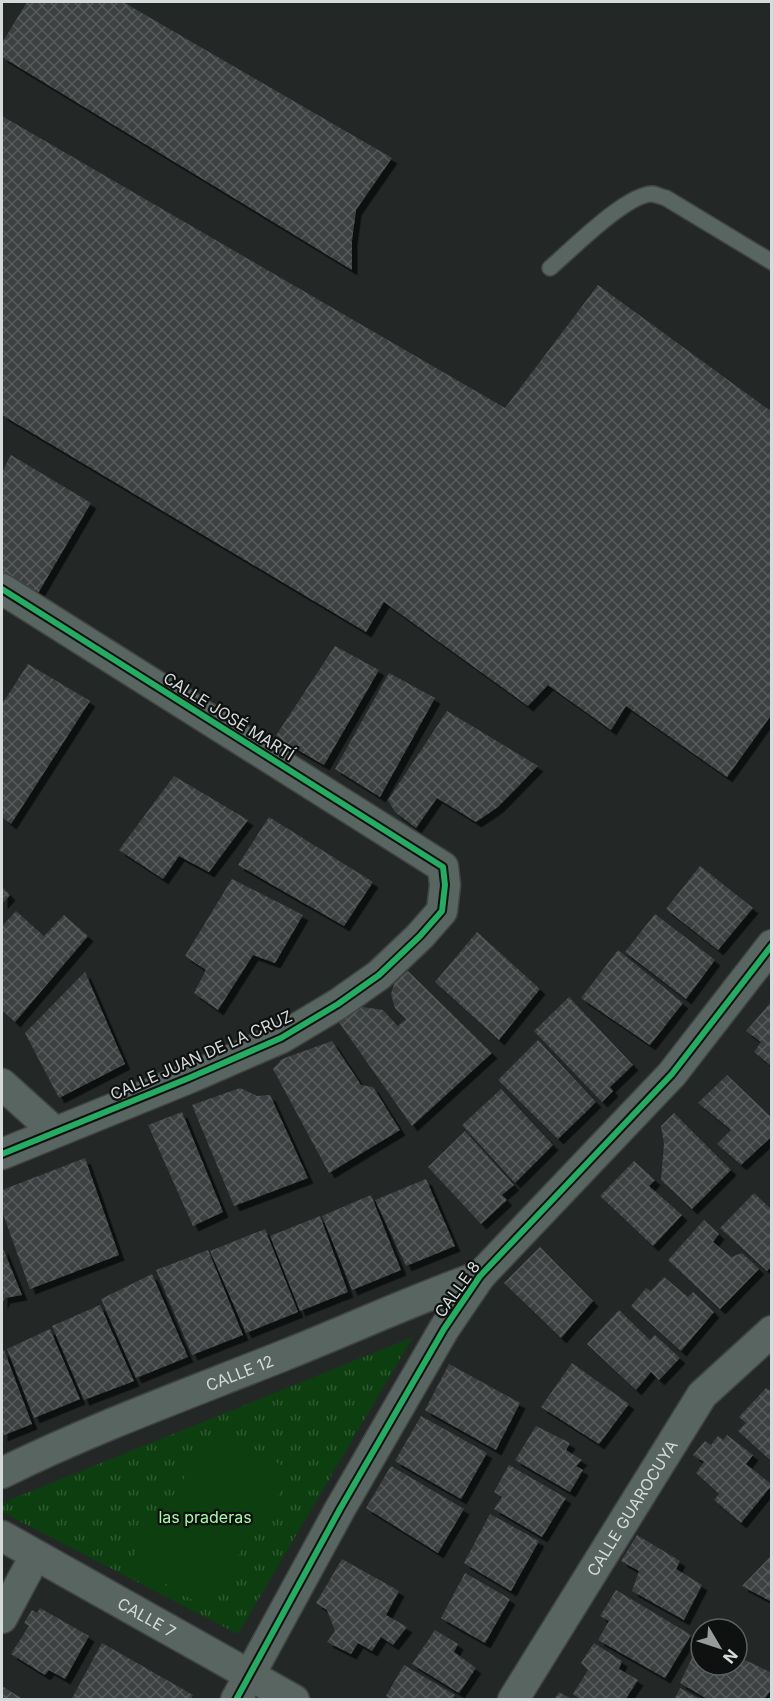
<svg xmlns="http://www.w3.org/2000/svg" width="773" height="1701" font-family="Inter,sans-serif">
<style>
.grass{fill:url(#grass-tufts)}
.garden{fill:#0d3e0f}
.building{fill:url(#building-cross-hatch);filter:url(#shadow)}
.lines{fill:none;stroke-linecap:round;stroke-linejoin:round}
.lane-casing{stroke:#404443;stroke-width:18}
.street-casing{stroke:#404443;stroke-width:33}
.lane{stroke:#596560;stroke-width:15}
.street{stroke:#596560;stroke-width:30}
.cycleway-casing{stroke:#0e1110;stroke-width:10}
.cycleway{stroke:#26ab63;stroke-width:6}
.labels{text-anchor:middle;stroke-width:4.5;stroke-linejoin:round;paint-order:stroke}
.street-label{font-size:16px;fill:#d5dada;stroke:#0e1110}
.park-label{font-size:16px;fill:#a9faa5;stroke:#0e1110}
</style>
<defs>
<pattern id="grass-tufts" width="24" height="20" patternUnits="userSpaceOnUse" patternTransform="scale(1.5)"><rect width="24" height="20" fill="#0d3e0f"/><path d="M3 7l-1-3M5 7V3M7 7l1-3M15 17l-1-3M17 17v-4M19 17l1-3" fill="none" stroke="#2f5931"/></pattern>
<pattern id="building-cross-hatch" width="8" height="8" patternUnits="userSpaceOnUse" patternTransform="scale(1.5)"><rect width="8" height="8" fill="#3d4040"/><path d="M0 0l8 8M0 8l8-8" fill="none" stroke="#585b5b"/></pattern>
<filter id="shadow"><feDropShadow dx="5.5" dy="5.5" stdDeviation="0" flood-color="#0009"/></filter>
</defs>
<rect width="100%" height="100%" fill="#232827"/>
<!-- grass -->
<path class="grass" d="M413,1337L238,1634L2,1512V1503Z"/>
<!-- garden -->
<path class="garden" d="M217,1428L293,1472L204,1607L130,1562Z"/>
<!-- building -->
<path class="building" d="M27,2H123L392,158L356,210L352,240V270L2,57V43Z
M2,116L505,408L598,285L772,412V714L727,777L626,706L611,730L548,685L528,706L384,602L366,632L2,415Z
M11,455L91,503L37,595L2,573V472Z
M335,646L379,670L324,765L275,737Z
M28,664L90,701L11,824L2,817V704Z
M389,673L435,698L380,797L335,769Z
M447,711L538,766L498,807L476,822L437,798L416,828L395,812L388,800Z
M174,776L248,820L209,872L179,856L163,879L119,850Z
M269,817L373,882L344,926L238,865Z
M700,866L753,908L718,950L666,909Z
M232,879L303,915L275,963L253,955L218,1010L194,993L206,970L185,956Z
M2,887L10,895L2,904Z
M16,911L44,936L64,915L88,936L15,1022L2,1010V926Z
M655,914L715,960L686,999L625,952Z
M477,932L540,989L499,1040L435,982Z
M618,950L683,1003L650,1045L581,998Z
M408,971L492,1053L412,1126L338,1021L362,1007L383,1010L398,1026L406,1019L395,1008L391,994L395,981Z
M85,972L125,1064L59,1098L25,1033Z
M569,997L633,1065L610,1087L613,1091L602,1102L534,1031Z
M772,1001V1067L754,1052L761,1042L746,1031Z
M538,1040L596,1102L558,1139L498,1080Z
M332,1041L361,1085L373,1087L400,1130L329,1173L273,1069L282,1059Z
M727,1075L772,1118V1136L741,1165L717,1144L731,1130L698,1103Z
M240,1088L257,1096L270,1095L308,1178L234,1206L192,1105Z
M501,1089L553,1145L515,1183L462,1125Z
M182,1112L223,1212L193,1226L148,1125Z
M674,1113L731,1170L692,1209L661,1180L664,1144L661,1126Z
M465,1131L514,1185L502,1195L507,1200L481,1224L428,1167Z
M85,1158L119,1255L30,1289L2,1211V1190Z
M634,1161L655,1180L649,1186L682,1215L653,1246L600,1196Z
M426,1179L455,1246L406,1266L375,1200Z
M754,1193L772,1210V1266L767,1271L720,1228Z
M371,1195L401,1270L352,1290L322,1216Z
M320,1216L348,1292L300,1311L270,1236Z
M704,1220L719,1234L713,1242L731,1257L742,1253L759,1269L720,1309L668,1260Z
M265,1229L298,1312L246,1333L210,1251Z
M2,1246L22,1295L5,1298L2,1304Z
M540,1247L593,1301L561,1338L504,1283Z
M208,1250L243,1335L192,1355L156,1270Z
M152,1274L188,1357L136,1378L101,1299Z
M664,1277L688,1297L693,1292L714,1312L681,1351L631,1306L646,1288L651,1291Z
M100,1305L134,1381L84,1400L52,1326Z
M619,1310L650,1340L655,1335L680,1358L659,1380L651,1372L636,1390L587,1344Z
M50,1329L80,1399L34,1418L7,1349Z
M4,1350L32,1424L2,1436V1352Z
M572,1363L629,1404L599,1444L541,1407Z
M449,1364L520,1403L496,1450L425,1410Z
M766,1388L772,1392V1462L738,1431L746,1423L739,1417Z
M421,1416L487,1453L461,1499L395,1461Z
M536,1426L570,1443L566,1450L582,1460L576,1466L583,1470L570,1492L515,1460Z
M727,1435L753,1455L746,1464L772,1485L741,1523L714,1500L719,1494L696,1473L704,1462L693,1455L705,1441L711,1445L718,1436L723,1440Z
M509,1465L566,1498L542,1537L494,1509L502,1497L494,1492Z
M391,1466L464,1509L438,1553L366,1508Z
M490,1514L539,1541L511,1591L464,1563Z
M637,1535L680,1561L676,1569L702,1585L684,1620L632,1591L639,1571L621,1561Z
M772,1555V1602L742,1586Z
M342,1559L399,1591L386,1615L407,1627L393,1645L381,1637L372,1651L358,1643L351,1654L327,1642L335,1631L327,1610L316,1603Z
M465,1573L510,1599L485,1643L441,1618Z
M616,1590L691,1635L665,1678L598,1640L609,1621L600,1616Z
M40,1608L89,1636L65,1679L49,1670L45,1675L11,1654L29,1626L24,1623L32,1610L37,1613Z
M435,1630L458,1644L454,1652L476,1668L459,1693L412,1664Z
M701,1639V1665H737V1656L772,1673V1688L764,1700H709L680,1683Z
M102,1643L193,1695L191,1700H71Z
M594,1643L622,1661L619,1669L638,1680L625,1700H581L573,1694L588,1670L581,1663Z
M404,1665L455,1695L452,1700H393L386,1696Z
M2,1686L24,1700H2Z
M680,1688L701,1700H674Z
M559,1692L573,1700H554Z"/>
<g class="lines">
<defs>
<path id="lane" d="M550,268C570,251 628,192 653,194C657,195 662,197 666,198L772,262"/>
<g id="street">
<path d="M2,589L443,867L445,885L442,911L420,936L379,975L338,1004L281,1038L189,1078L2,1154"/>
<path d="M2,1084L55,1132"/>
<path id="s1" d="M2,1473C93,1428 190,1393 285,1355C350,1329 413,1300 480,1276"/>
<path id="s2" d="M2,1536L294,1700"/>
<path d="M2,1618L35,1556"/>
<path d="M236,1700L340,1509L444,1329L480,1276L672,1074L772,945"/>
<path id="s3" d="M513,1700L702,1395L772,1331"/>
</g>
</defs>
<!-- lane casing -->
<use href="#lane" class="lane-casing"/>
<!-- street casing -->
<use href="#street" class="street-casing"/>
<!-- lane -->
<use href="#lane" class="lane"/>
<!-- street -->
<use href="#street" class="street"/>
<defs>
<path id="cycleway" d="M2,589L443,867L445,885L442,911L420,936L379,975L338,1004L281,1038L189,1078L2,1154
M236,1700L340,1509L444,1329L480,1276L672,1074L772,945"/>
</defs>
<!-- cycleway casing -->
<use href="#cycleway" class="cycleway-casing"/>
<!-- cycleway -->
<use href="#cycleway" class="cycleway"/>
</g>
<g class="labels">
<!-- street labels -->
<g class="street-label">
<text transform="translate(229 716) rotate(32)" y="6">CALLE JOSÉ MARTÍ</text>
<text transform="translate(201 1055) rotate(-24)" y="6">CALLE JUAN DE LA CRUZ</text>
<text transform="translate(457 1289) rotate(-54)" y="6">CALLE 8</text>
<text dy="6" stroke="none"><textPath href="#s1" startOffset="258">CALLE 12</textPath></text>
<text dy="6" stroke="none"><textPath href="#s3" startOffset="226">CALLE GUAROCUYA</textPath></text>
<text dy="6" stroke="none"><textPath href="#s2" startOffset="166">CALLE 7</textPath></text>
</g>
<!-- park labels -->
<g class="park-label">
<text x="205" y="1523">las praderas</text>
</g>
</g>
<!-- border -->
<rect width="773" height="1701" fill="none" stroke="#d5dada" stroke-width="6"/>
<!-- north arrow -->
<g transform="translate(719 1647) rotate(129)"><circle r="28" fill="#0e1110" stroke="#5e6161" stroke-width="1.5"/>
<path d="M0-4.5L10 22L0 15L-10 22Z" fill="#979c9b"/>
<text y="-9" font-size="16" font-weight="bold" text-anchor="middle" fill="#d5dada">N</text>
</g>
</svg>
